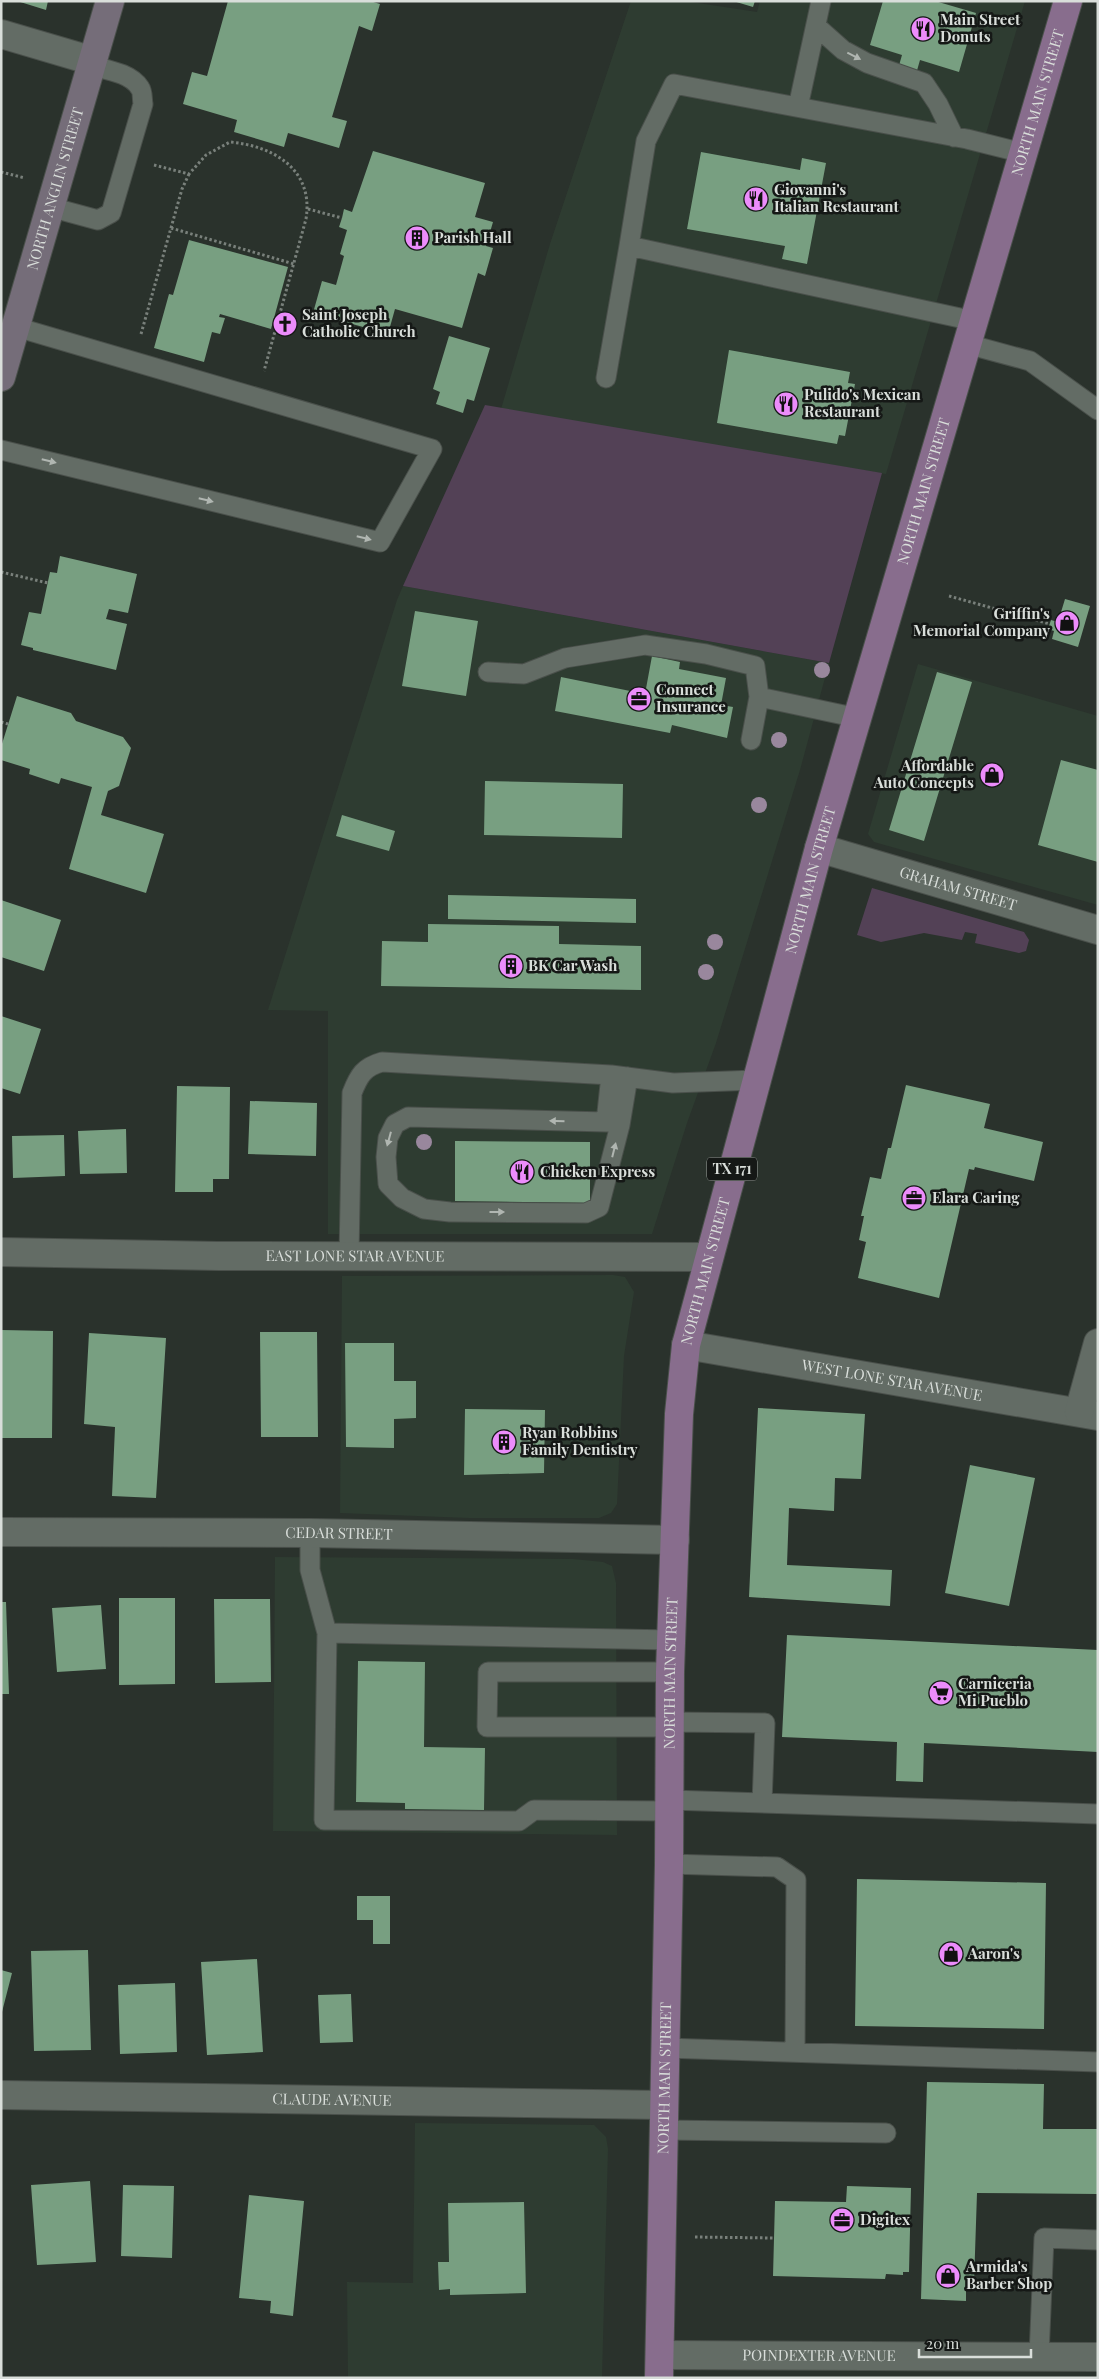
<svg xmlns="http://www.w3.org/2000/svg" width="1099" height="2379" font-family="'Playfair Display',serif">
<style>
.built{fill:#2e3c31}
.green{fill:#534156}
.building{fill:#789f81}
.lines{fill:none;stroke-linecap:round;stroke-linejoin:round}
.lane-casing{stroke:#4a504b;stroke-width:21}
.street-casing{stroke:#4a504b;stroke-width:30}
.secondary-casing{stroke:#4a504b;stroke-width:30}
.primary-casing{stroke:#4a504b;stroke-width:30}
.path{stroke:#79807b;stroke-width:3;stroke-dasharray:2.5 2.5;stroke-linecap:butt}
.lane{stroke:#636c65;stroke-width:19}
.street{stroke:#636c65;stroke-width:28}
.secondary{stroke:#756d79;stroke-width:28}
.primary{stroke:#886d8d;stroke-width:28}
.tree{fill:#99879d}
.oneway{fill:#b0b6b1}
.labels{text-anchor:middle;stroke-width:5;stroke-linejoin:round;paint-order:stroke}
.shield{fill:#151816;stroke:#9ea39f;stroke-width:1}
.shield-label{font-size:14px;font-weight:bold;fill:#d9deda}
.poi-label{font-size:15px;font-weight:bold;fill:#d9deda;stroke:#151816;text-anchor:start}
.street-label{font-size:15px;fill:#d9deda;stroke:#151816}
</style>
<rect width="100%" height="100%" fill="#2a322c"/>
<!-- built -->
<path class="built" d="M631,1H685L757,12L760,1H1025L886,474L501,409L550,244Z
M403,586L829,663L800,770L716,1043L687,1123L652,1234H328V1011L268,1010L397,600Z
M918,664L1098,716V905L874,842L868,834Z
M613,1275L625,1277L634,1292L624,1356L617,1504L611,1513L599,1518H469L340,1513L342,1276Z
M275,1557L573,1559L603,1562L612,1566L616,1583L617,1835L273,1831Z
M415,2123L594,2125L606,2137L608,2149L602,2378H348L347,2282L413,2283Z"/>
<!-- green -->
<path class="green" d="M485,405L882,473L829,663L403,586Z
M872,888L1024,932L1029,940L1026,951L1019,953L975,943L977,934L965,932L962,940L924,933L881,942L857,935Z"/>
<!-- building -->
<path class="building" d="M17,1H48L46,10Z
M228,1H370L380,4L372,31L359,26L332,117L347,121L339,148L288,133L284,147L234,132L237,120L183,104L192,72L207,76Z
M733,1H755L753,7Z
M883,1H935L976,13L959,72L920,60L916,74L898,69L902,55L870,45Z
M373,151L485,183L475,217L493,222L486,246L493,248L485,276L478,273L462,328L395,309L388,334L313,313L322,281L336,285L344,256L340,254L347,230L339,227L342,218L344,209L352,212Z
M701,152L800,170L802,158L826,163L807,264L782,259L785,246L687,229Z
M189,240L288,267L271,329L220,314L219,317L225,318L220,334L212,332L204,362L154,348L169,294L173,295Z
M449,336L490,348L474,401L467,399L463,413L436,404L440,392L433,389Z
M729,350L850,372L848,383L855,384L845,436L839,435L837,444L717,423Z
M60,556L137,574L128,613L109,609L106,619L127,624L116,670L33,650V648L21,645L29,612L41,614L50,572L57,573Z
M1065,599L1090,606L1078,647L1052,639L1054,631L1048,629L1051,620L1058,622Z
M415,611L478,621L466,696L402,686Z
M652,656L680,662L679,669L726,678L721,705L733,707L727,738L672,725L670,733L555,711L561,677L645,694Z
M937,672L972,682L924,841L889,830Z
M17,696L71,713L76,721L123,737L131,748L119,786L108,791L101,815L164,834L146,893L69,869L92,787L61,778L59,784L29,774L30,769L1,760V747Z
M1061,760L1098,770V862L1038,845Z
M485,781L623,784L622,838L484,835Z
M342,815L395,831L389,851L336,836Z
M448,895L636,899V923L448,919Z
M1,900L61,920L44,971L1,957Z
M428,924L559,926V944L641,946V990L381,986L382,941L428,942Z
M1,1016L41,1029L20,1094L1,1088Z
M906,1085L990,1104L984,1128L1043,1142L1034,1181L975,1167L974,1170L969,1169L939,1298L858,1278L866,1242L859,1240L864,1216H861L870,1177L881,1179L888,1148H891Z
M177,1086L230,1087L229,1179H213V1192H175Z
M250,1101L317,1103L316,1156L248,1154Z
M126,1129L127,1173L80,1174L78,1131Z
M64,1135L65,1176L13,1178L12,1136Z
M455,1141L590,1142V1203L455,1201Z
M1,1330L53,1331L52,1438H1Z
M260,1332H317L318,1437H261Z
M89,1333L166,1338L156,1498L112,1496L115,1427L84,1424Z
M345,1343H394V1381H416V1418L394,1419V1448L346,1447Z
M758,1408L865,1414L861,1479L835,1478L834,1511L789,1508L787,1565L892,1570L890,1606L749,1597Z
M465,1409L545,1410L544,1473L464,1475Z
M970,1465L1035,1478L1009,1606L945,1593Z
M119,1598H175V1684L119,1685Z
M214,1599H270L271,1682L215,1683Z
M1,1602H6L9,1694H1Z
M101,1605L106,1669L57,1672L52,1608Z
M787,1635L1098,1650V1752L924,1743L923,1782L896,1781L897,1742L782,1737Z
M358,1661L425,1662L424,1747L485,1748L484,1810L405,1809V1803L356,1802Z
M857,1879L1046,1883L1044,2029L855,2026Z
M357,1896H390V1944H373V1920H357Z
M88,1950L91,2050L34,2051L31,1951Z
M257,1959L263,2052L207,2055L201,1962Z
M1,1970L12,1973L2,2012H1Z
M175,1983L177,2052L120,2054L118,1985Z
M351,1994L353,2042L320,2043L318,1995Z
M927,2082L1044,2084L1043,2129H1098V2194L977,2193L974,2283H966V2301L921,2299Z
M90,2181L96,2262L37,2265L31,2185Z
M123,2185L174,2186L172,2258L121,2256Z
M847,2186L911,2188L909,2272H903V2275L886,2274L885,2279L773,2276L775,2201L846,2202Z
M249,2195L304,2201L293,2316L270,2313L271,2301L239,2298Z
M524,2202L526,2293L450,2295V2289L439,2290L438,2262H449L448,2203Z"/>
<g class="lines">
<defs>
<path id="lane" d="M816,26L843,50L867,63L924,83L938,104L954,137
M798,107L821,1
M50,207L98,220L111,213L143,104C142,100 143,92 140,88C131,73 107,70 92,66
M974,321L629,246L646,141L674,84L967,139L1023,153
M967,344L1030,361L1098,410
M606,378L629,246
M1,450L380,542L432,449L16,327
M488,672L524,674L565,658L645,645L706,654L755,666L759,697L858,718
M751,740L759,697
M611,1075L606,1122L408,1117L395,1124L388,1138L386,1157L388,1184L402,1198L424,1209L450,1212L586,1213L599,1207L620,1125L628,1077
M349,1256L352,1093C359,1075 364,1067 382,1062L611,1075L673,1083L756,1080
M310,1533V1570L327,1633L671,1640
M327,1633L324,1820L519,1821L534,1810L669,1811
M670,1722L765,1723L762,1803
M670,1727H487L488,1672H670
M670,1800L1098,1814
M669,1864L777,1867L796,1880L795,2052
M665,2048L1098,2062
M663,2130L886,2133
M1039,2356L1044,2238L1098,2240"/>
<g id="street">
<path d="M1,34L93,61"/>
<path id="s1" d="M819,848L1098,930"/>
<path id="s2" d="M1,1252L218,1256L709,1257"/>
<path id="s3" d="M686,1345L1098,1416"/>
<path d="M1079,1412L1098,1343"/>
<path id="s4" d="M1,1532L310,1533L675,1540"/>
<path id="s5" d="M1,2095L663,2105"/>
<path id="s6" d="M660,2355L1098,2357"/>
</g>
<g id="secondary">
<path id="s7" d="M1,377L110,1"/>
</g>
<g id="primary">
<path id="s8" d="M659,2378L669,1864L670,1672L679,1414L686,1345L819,848L1068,1"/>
</g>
</defs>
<!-- lane casing -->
<use href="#lane" class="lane-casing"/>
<!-- street casing -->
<use href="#street" class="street-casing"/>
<!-- secondary casing -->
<use href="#secondary" class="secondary-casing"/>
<!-- primary casing -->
<use href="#primary" class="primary-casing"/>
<!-- path -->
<path class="path" d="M154,165L189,174L206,155L230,142C273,146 314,169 306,219L264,371
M1,172L25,178
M308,209L342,218
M171,228L294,264
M141,334L182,189L189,174
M1,572L48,583
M949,596L1050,624
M1,722L8,724
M695,2237L774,2238"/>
<!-- lane -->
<use href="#lane" class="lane"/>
<!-- street -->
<use href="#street" class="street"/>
<!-- secondary -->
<use href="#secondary" class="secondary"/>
<!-- primary -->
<use href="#primary" class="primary"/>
</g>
<!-- trees -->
<g class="tree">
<circle cx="822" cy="670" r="8"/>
<circle cx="779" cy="740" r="8"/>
<circle cx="759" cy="805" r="8"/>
<circle cx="715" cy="942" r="8"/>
<circle cx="706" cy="972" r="8"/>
<circle cx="424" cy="1142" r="8"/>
</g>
<!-- one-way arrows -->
<defs><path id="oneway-solid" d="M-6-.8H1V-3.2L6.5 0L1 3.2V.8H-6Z" transform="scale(1.25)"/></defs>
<g class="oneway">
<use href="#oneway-solid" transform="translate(854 56) rotate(27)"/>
<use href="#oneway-solid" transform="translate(49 461) rotate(14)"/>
<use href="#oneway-solid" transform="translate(206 500) rotate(14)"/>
<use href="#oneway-solid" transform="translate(364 538) rotate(14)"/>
<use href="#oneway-solid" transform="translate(557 1121) rotate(-179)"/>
<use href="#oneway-solid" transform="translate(389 1139) rotate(105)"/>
<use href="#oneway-solid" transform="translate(614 1150) rotate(-76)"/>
<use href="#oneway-solid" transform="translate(497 1212)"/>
</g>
<!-- icons -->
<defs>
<symbol id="restaurant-disc" viewBox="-11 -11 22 22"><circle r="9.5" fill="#ec8cfb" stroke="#151816"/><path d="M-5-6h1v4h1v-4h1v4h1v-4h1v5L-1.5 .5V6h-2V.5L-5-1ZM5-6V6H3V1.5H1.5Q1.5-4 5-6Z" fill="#111"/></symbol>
<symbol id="building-disc" viewBox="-11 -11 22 22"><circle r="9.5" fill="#ec8cfb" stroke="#151816"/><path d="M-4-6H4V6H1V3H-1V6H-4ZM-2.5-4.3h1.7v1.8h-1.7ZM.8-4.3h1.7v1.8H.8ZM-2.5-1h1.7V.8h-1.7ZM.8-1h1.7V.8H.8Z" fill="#111"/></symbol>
<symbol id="church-disc" viewBox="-11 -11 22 22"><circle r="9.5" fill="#ec8cfb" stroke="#151816"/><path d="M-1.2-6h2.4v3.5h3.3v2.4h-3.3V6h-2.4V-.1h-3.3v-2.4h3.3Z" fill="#111"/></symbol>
<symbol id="shop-disc" viewBox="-11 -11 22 22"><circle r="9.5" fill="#ec8cfb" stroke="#151816"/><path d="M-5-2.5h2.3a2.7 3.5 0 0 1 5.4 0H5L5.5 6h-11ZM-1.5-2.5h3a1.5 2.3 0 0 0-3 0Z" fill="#111"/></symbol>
<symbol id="office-disc" viewBox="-11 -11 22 22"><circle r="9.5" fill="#ec8cfb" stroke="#151816"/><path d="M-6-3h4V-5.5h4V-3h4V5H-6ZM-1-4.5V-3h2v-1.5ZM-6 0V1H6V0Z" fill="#111"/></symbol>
<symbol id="supermarket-disc" viewBox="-11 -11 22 22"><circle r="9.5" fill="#ec8cfb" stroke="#151816"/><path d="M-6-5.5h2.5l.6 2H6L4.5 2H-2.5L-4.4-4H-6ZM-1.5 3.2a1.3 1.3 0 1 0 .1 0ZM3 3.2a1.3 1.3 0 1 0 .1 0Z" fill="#111"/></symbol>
</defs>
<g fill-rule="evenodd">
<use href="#restaurant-disc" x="909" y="15" width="28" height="28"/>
<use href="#restaurant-disc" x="742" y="185" width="28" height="28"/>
<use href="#building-disc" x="403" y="224" width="28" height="28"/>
<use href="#church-disc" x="271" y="310" width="28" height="28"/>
<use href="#restaurant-disc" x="772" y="390" width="28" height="28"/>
<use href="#shop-disc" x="1053" y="609" width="28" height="28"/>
<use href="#office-disc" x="625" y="685" width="28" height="28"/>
<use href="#shop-disc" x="978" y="761" width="28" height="28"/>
<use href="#building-disc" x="497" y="952" width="28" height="28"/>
<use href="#restaurant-disc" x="508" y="1158" width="28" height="28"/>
<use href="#office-disc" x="900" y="1184" width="28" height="28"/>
<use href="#building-disc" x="490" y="1428" width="28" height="28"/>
<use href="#supermarket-disc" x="927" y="1679" width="28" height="28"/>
<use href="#shop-disc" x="937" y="1940" width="28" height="28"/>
<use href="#office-disc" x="828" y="2206" width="28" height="28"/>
<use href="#shop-disc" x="934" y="2262" width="28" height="28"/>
</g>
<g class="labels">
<!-- shield labels -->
<rect class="shield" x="707" y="1157.5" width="50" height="23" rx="4"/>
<g class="shield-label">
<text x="732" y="1174">TX 171</text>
</g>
<!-- poi labels -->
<g class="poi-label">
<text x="940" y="25">Main Street<tspan x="940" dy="17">Donuts</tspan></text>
<text x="774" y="195">Giovanni's<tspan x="774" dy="17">Italian Restaurant</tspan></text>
<text x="434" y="243">Parish Hall</text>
<text x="302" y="320">Saint Joseph<tspan x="302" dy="17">Catholic Church</tspan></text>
<text x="804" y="400">Pulido's Mexican<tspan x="804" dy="17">Restaurant</tspan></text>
<text x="1050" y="619" text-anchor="end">Griffin's<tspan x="1050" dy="17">Memorial Company</tspan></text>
<text x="656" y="695">Connect<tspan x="656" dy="17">Insurance</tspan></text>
<text x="974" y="771" text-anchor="end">Affordable<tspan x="974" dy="17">Auto Concepts</tspan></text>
<text x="528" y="971">BK Car Wash</text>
<text x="540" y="1177">Chicken Express</text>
<text x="932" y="1203">Elara Caring</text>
<text x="522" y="1438">Ryan Robbins<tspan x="522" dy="17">Family Dentistry</tspan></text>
<text x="958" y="1689">Carniceria<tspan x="958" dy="17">Mi Pueblo</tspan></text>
<text x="968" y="1959">Aaron's</text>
<text x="860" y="2225">Digitex</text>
<text x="966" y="2272">Armida's<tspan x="966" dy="17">Barber Shop</tspan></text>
</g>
<!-- street labels -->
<g class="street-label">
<text dy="5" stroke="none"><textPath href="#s8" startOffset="2325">NORTH MAIN STREET</textPath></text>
<text dy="5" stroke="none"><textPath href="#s7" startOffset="196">NORTH ANGLIN STREET</textPath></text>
<text dy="5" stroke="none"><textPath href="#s8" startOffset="1920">NORTH MAIN STREET</textPath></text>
<text dy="5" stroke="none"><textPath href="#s8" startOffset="1515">NORTH MAIN STREET</textPath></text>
<text dy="5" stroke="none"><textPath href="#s1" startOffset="145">GRAHAM STREET</textPath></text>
<text dy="5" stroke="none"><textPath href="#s2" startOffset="354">EAST LONE STAR AVENUE</textPath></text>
<text dy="5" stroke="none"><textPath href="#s8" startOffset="1110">NORTH MAIN STREET</textPath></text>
<text dy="5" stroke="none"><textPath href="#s3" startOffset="209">WEST LONE STAR AVENUE</textPath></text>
<text dy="5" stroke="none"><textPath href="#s4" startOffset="338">CEDAR STREET</textPath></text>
<text dy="5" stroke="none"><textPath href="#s8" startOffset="705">NORTH MAIN STREET</textPath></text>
<text dy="5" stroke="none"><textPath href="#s8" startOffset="300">NORTH MAIN STREET</textPath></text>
<text dy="5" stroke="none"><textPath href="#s5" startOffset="331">CLAUDE AVENUE</textPath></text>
<text dy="5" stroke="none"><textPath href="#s6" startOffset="159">POINDEXTER AVENUE</textPath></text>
</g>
</g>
<!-- border -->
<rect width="1099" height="2379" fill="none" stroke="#d9deda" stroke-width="5"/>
<!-- scale -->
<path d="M919 2349v8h112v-8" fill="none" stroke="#d9deda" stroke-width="2.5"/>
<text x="926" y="2349" font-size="15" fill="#d9deda" stroke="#151816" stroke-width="4" paint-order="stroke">20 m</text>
</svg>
